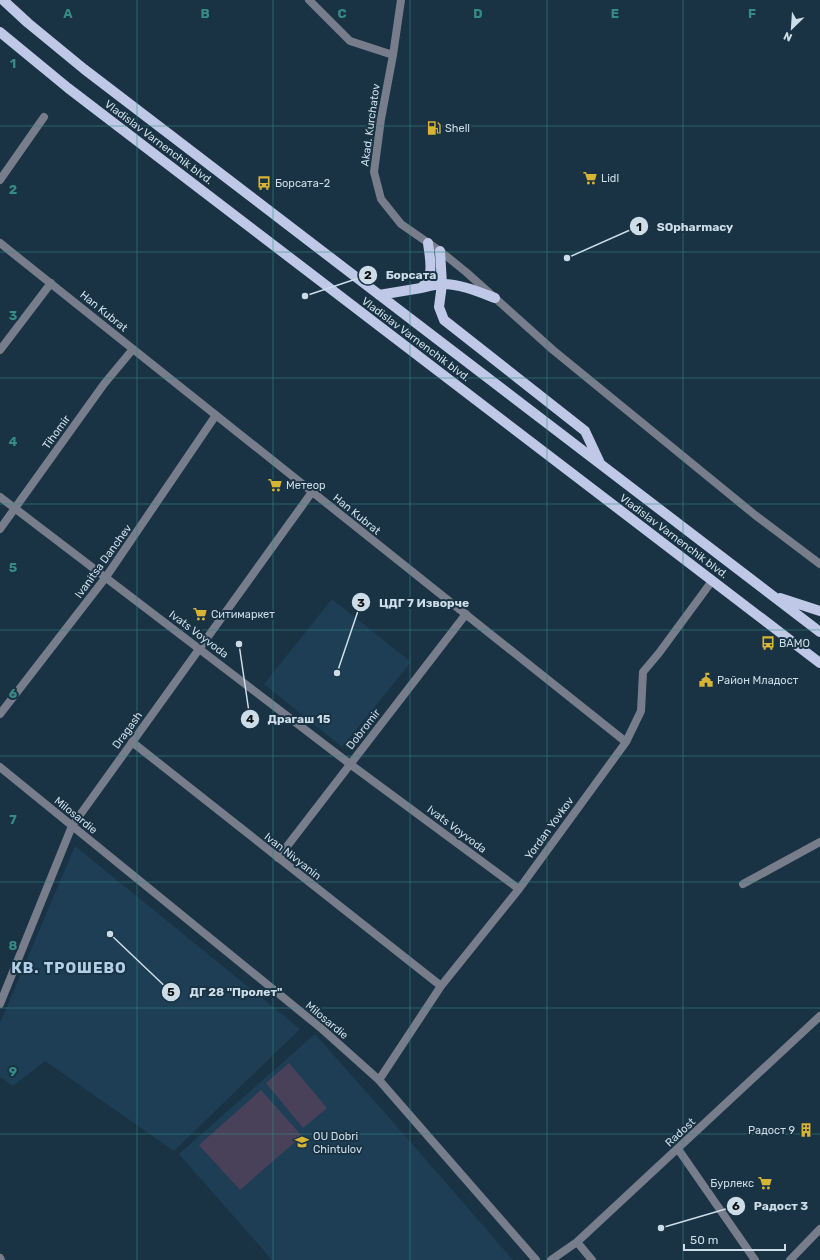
<svg xmlns="http://www.w3.org/2000/svg" width="820" height="1260" font-family="Rubik,sans-serif">
<style>
.built{fill:#1d3e54}
.green{fill:#49415a}
.lines{fill:none;stroke-linecap:round;stroke-linejoin:round}
.minor{stroke:#787d8b;stroke-width:8}
.primary{stroke:#bfc9e7;stroke-width:10}
.grid{fill:none;stroke:#358b86;stroke-width:1;stroke-opacity:0.55}
.labels{text-anchor:middle;stroke-width:4;stroke-linejoin:round;paint-order:stroke}
.street-label{font-size:11px;fill:#cddde8;stroke:#193345}
.poi-label{font-size:11px;fill:#cddde8;stroke:#193345;text-anchor:start}
.district-label{font-size:15px;font-weight:bold;letter-spacing:1px;fill:#b1cfe6;stroke:#193345}
.grid-label{font-size:13px;text-anchor:middle;font-weight:bold;fill:#358b86;stroke:#193345;stroke-width:4;stroke-linejoin:round;paint-order:stroke}
.leader{fill:none;stroke:#cddde8;stroke-width:1.5}
.callout-dot{fill:#cddde8;stroke:#193345;stroke-width:1.5}
.mark-label{font-size:12px;text-anchor:middle;font-weight:bold;fill:#111}
.callout-label{font-size:12px;text-anchor:middle;font-weight:bold;fill:#cddde8;stroke:#193345;stroke-width:4;stroke-linejoin:round;paint-order:stroke}
</style>
<rect width="100%" height="100%" fill="#193345"/>
<!-- built -->
<path class="built" d="M332,599L411,662L342,747L264,684Z
M75,846L300,1029L174,1151L45,1061L13,1086L0,1077V1023Z
M315,1034L400,1130L513,1260H272L179,1154Z"/>
<!-- green -->
<path class="green" d="M289,1063L327,1108L303,1128L266,1083Z
M261,1090L302,1136L240,1190L199,1145Z"/>
<g class="lines">
<!-- minor -->
<path class="minor" d="M309,0L350,41L393,55
M401,0L393,55L381,119L374,172L381,199L401,224L440,251L466,272L553,350L755,515L820,564
M0,180L44,117
M0,243L626,742
M0,350L51,283
M0,497L350,764L519,889
M0,529L104,384L133,349
M0,714L106,577L216,415
M132,742L441,986
M0,767L322,1029L379,1080L536,1260
M278,858L466,614
M743,884L820,842
M0,1004L72,826L312,492
M379,1080L441,986L519,889L626,742L641,711L643,672L659,653L712,581
M678,1149L755,1260
M577,1242L592,1260
M0,1258L1,1260
M551,1260L577,1242L820,1016
M790,1260L820,1229"/>
<!-- primary -->
<path class="primary" d="M3,0L28,23L84,69L820,632
M0,32L68,88L820,663
M440,251L442,284L439,307L444,320L585,431L600,463
M421,288C428,287 435,284 443,284C461,284 479,292 495,298
M379,295L421,288C435,277 430,259 428,243
M780,598L820,611"/>
</g>
<!-- grid -->
<path class="grid" d="M137,0V1260M273,0V1260M410,0V1260M547,0V1260M683,0V1260M0,126H820M0,252H820M0,378H820M0,504H820M0,630H820M0,756H820M0,882H820M0,1008H820M0,1134H820"/>
<!-- icons -->
<defs>
<symbol id="fuel-bare" viewBox="-9 -9 18 18"><path d="M-5.5-6h7V0h2V4h1.3V-2.5L3-4.5l.8-.8L6-3V5H2.5V1h-1V6h-7ZM-4.2-4.7v3.2H.2V-4.7Z" fill="#d8b434" stroke="#193345" stroke-width="2.5" paint-order="stroke"/></symbol>
<symbol id="supermarket-bare" viewBox="-9 -9 18 18"><path d="M-6-5.5h2.5l.6 2H6L4.5 2H-2.5L-4.4-4H-6ZM-1.5 3.2a1.3 1.3 0 1 0 .1 0ZM3 3.2a1.3 1.3 0 1 0 .1 0Z" fill="#d8b434" stroke="#193345" stroke-width="2.5" paint-order="stroke"/></symbol>
<symbol id="bus-bare" viewBox="-9 -9 18 18"><path d="M-5-6H5V4H4V6H2V4H-2V6H-4V4H-5ZM-3.5-4V0h7V-4ZM-3.5 1.2v1.5H-2V1.2ZM2 1.2v1.5H3.5V1.2Z" fill="#d8b434" stroke="#193345" stroke-width="2.5" paint-order="stroke"/></symbol>
<symbol id="civic-bare" viewBox="-9 -9 18 18"><path d="M-.6-6.5H3V-4.5H.6V-3L4-1V1h2V6H-6V1h2V-1L-.6-3ZM-1.2 2.5V6h2.4V2.5Z" fill="#d8b434" stroke="#193345" stroke-width="2.5" paint-order="stroke"/></symbol>
<symbol id="building-bare" viewBox="-9 -9 18 18"><path d="M-4-6H4V6H1V3H-1V6H-4ZM-2.5-4.3h1.7v1.8h-1.7ZM.8-4.3h1.7v1.8H.8ZM-2.5-1h1.7V.8h-1.7ZM.8-1h1.7V.8H.8Z" fill="#d8b434" stroke="#193345" stroke-width="2.5" paint-order="stroke"/></symbol>
<symbol id="school-bare" viewBox="-9 -9 18 18"><path d="M0-5L7-2L0 1L-7-2ZM-4 1L0 2.5L4 1V4Q0 6-4 4Z" fill="#d8b434" stroke="#193345" stroke-width="2.5" paint-order="stroke"/></symbol>
</defs>
<g fill-rule="evenodd">
<use href="#fuel-bare" x="424" y="118" width="20" height="20"/>
<use href="#supermarket-bare" x="580" y="168" width="20" height="20"/>
<use href="#bus-bare" x="254" y="173" width="20" height="20"/>
<use href="#supermarket-bare" x="265" y="475" width="20" height="20"/>
<use href="#supermarket-bare" x="190" y="604" width="20" height="20"/>
<use href="#bus-bare" x="758" y="633" width="20" height="20"/>
<use href="#civic-bare" x="696" y="670" width="20" height="20"/>
<use href="#building-bare" x="796" y="1120" width="20" height="20"/>
<use href="#school-bare" x="292" y="1132" width="20" height="20"/>
<use href="#supermarket-bare" x="755" y="1173" width="20" height="20"/>
</g>
<g class="labels">
<!-- street labels -->
<g class="street-label">
<text transform="translate(370 125) rotate(-82)" y="4">Akad. Kurchatov</text>
<text transform="translate(159 142) rotate(37)" y="4">Vladislav Varnenchik blvd.</text>
<text transform="translate(104 311) rotate(39)" y="4">Han Kubrat</text>
<text transform="translate(416 339) rotate(37)" y="4">Vladislav Varnenchik blvd.</text>
<text transform="translate(56 432) rotate(-54)" y="4">Tihomir</text>
<text transform="translate(357 514) rotate(39)" y="4">Han Kubrat</text>
<text transform="translate(674 536) rotate(37)" y="4">Vladislav Varnenchik blvd.</text>
<text transform="translate(103 561) rotate(-54)" y="4">Ivanitsa Danchev</text>
<text transform="translate(199 634) rotate(37)" y="4">Ivats Voyvoda</text>
<text transform="translate(363 729) rotate(-52)" y="4">Dobromir</text>
<text transform="translate(127 730) rotate(-54)" y="4">Dragash</text>
<text transform="translate(76 815) rotate(39)" y="4">Milosardie</text>
<text transform="translate(549 828) rotate(-54)" y="4">Yordan Yovkov</text>
<text transform="translate(457 829) rotate(37)" y="4">Ivats Voyvoda</text>
<text transform="translate(293 856) rotate(38)" y="4">Ivan Nivyanin</text>
<text transform="translate(327 1020) rotate(40)" y="4">Milosardie</text>
<text transform="translate(680 1132) rotate(-43)" y="4">Radost</text>
</g>
<!-- poi labels -->
<g class="poi-label">
<text x="445" y="132">Shell</text>
<text x="601" y="182">Lidl</text>
<text x="275" y="187">Борсата-2</text>
<text x="286" y="489">Метеор</text>
<text x="211" y="618">Ситимаркет</text>
<text x="779" y="647">ВАМО</text>
<text x="717" y="684">Район Младост</text>
<text x="795" y="1134" text-anchor="end">Радост 9</text>
<text x="313" y="1140">OU Dobri<tspan x="313" dy="13">Chintulov</tspan></text>
<text x="754" y="1187" text-anchor="end">Бурлекс</text>
</g>
<!-- district labels -->
<g class="district-label">
<text x="69" y="973">КВ. ТРОШЕВО</text>
</g>
</g>
<g class="grid-label">
<text x="68" y="18">A</text>
<text x="205" y="18">B</text>
<text x="342" y="18">C</text>
<text x="478" y="18">D</text>
<text x="615" y="18">E</text>
<text x="752" y="18">F</text>
<text x="13" y="68">1</text>
<text x="13" y="194">2</text>
<text x="13" y="320">3</text>
<text x="13" y="446">4</text>
<text x="13" y="572">5</text>
<text x="13" y="698">6</text>
<text x="13" y="824">7</text>
<text x="13" y="950">8</text>
<text x="13" y="1076">9</text>
</g>
<!-- callouts -->
<path class="leader" d="M567 258L639 226M305 296L368 275M337 673L361 602M239 644L250 719M110 934L171 992M661 1228L736 1206"/>
<g class="callout-dot">
<circle cx="567" cy="258" r="4"/>
<circle cx="305" cy="296" r="4"/>
<circle cx="337" cy="673" r="4"/>
<circle cx="239" cy="644" r="4"/>
<circle cx="110" cy="934" r="4"/>
<circle cx="661" cy="1228" r="4"/>
<circle cx="639" cy="226" r="10"/>
<circle cx="368" cy="275" r="10"/>
<circle cx="361" cy="602" r="10"/>
<circle cx="250" cy="719" r="10"/>
<circle cx="171" cy="992" r="10"/>
<circle cx="736" cy="1206" r="10"/>
</g>
<g class="mark-label">
<text x="639" y="231">1</text>
<text x="368" y="279">2</text>
<text x="361" y="607">3</text>
<text x="250" y="723">4</text>
<text x="171" y="996">5</text>
<text x="736" y="1210">6</text>
</g>
<g class="callout-label">
<text x="695" y="231">SOpharmacy</text>
<text x="411" y="279">Борсата</text>
<text x="424" y="607">ЦДГ 7 Изворче</text>
<text x="299" y="723">Драгаш 15</text>
<text x="236" y="996">ДГ 28 "Пролет"</text>
<text x="781" y="1210">Радост 3</text>
</g>
<!-- north arrow -->
<g transform="translate(792 28) rotate(205)" stroke="#193345" stroke-width="3" paint-order="stroke">
<path d="M0-3L7 15L0 10L-7 15Z" fill="#cddde8"/>
<text y="-6" font-size="11" font-weight="bold" text-anchor="middle" fill="#cddde8">N</text>
</g>
<!-- scale -->
<path d="M684 1244v6h101v-6" fill="none" stroke="#cddde8" stroke-width="2"/>
<text x="690" y="1244" font-size="12" fill="#cddde8" stroke="#193345" stroke-width="3" paint-order="stroke">50 m</text>
</svg>
